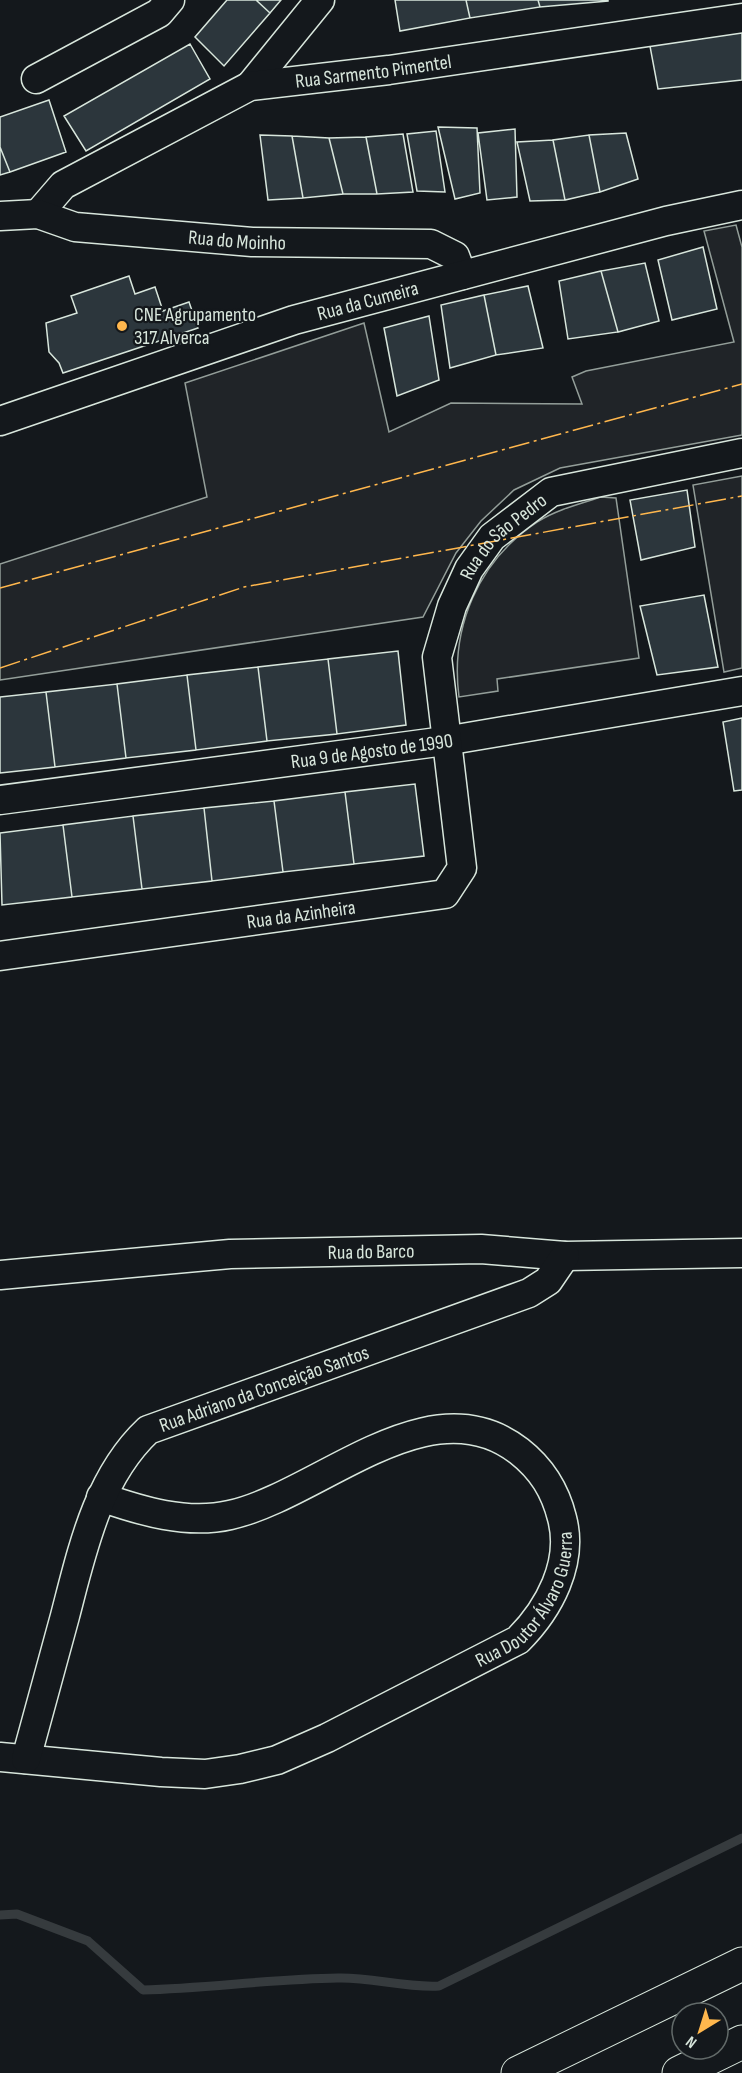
<svg xmlns="http://www.w3.org/2000/svg" width="742" height="2073" font-family="'Sofia Sans Condensed',sans-serif">
<style>
.green{fill:#202428;stroke:#939e99;stroke-width:1.5}
.lines{fill:none;stroke-linecap:round;stroke-linejoin:round}
.stream{stroke:#363b3e;stroke-width:9}
.building{fill:#2c363c;stroke:#d8e6dc;stroke-width:1.5}
.minor-casing{stroke:#d8e6dc;stroke-width:31}
.motorway-casing{stroke:#d8e6dc;stroke-width:35}
.minor{stroke:#14181c;stroke-width:28}
.motorway{stroke:#14181c;stroke-width:33}
.power{stroke:#ffb74d;stroke-width:1.5;stroke-dasharray:21 4.5 3 4.5;stroke-linecap:butt}
.poi-dot{fill:#ffb74d;stroke:#14181c;stroke-width:2}
.labels{text-anchor:middle;stroke-width:4.5;stroke-linejoin:round;paint-order:stroke}
.street-label{font-size:20px;fill:#d8e6dc;stroke:#14181c}
.poi-label{font-size:20px;fill:#d8e6dc;stroke:#14181c;text-anchor:start}
</style>
<rect width="100%" height="100%" fill="#14181c"/>
<!-- green -->
<path class="green" d="M736,225L742,247V435L560,468L514,490L481,521L456,553L423,617L0,680V564L207,497L185,383L364,323L389,432L451,403L582,404L572,377L586,371L734,342L704,231Z
M742,476V668L724,672L693,485Z
M601,497L616,498L639,658L497,679L498,691L459,697C450,628 478,561 537,522C556,510 579,504 601,497Z"/>
<g class="lines">
<!-- stream -->
<path class="stream" d="M0,1915L17,1914L88,1941L143,1990C208,1988 273,1979 338,1978C371,1977 405,1988 439,1986L742,1838"/>
</g>
<!-- building -->
<path class="building" d="M227,0H256L270,13L224,66L195,37Z
M256,0H281L270,13Z
M395,0H466L470,18L400,31Z
M466,0H538L540,7L470,18Z
M538,0H608V1L540,7Z
M742,30V80L658,89L649,41Z
M190,44L210,79L86,151L64,116Z
M49,100L66,152L10,172L0,147V117Z
M438,127L477,128L480,193L455,199Z
M515,129L517,197L487,200L478,133Z
M436,131L445,192L417,191L407,134Z
M626,133L638,179L600,192L589,135Z
M403,134L413,192L377,194L366,137Z
M260,135L292,136L303,198L268,200Z
M589,135L600,192L565,200L553,140Z
M292,136L329,138L343,194L303,198Z
M366,137L377,194H343L329,138Z
M553,140L565,200L530,201L517,142Z
M0,147L10,172L0,175Z
M703,247L717,309L672,320L658,260Z
M645,263L659,321L618,332L601,271Z
M601,271L618,332L568,339L559,281Z
M129,276L135,294L155,287L163,311L189,302L198,328L63,373L59,363L49,352L46,323L77,313L71,296Z
M528,286L543,348L496,355L484,295Z
M484,295L496,355L450,368L441,305Z
M429,316L439,380L397,396L384,328Z
M687,490L695,547L641,560L630,500Z
M704,595L718,667L657,675L640,606Z
M398,651L406,725L337,734L328,659Z
M328,659L337,734L267,741L258,667Z
M258,667L267,741L196,750L187,675Z
M187,675L196,750L126,758L117,684Z
M117,684L126,758L55,767L46,692Z
M46,692L55,767L0,773V697Z
M742,718V790L734,791L723,722Z
M415,784L424,856L354,864L345,792Z
M345,792L354,864L283,872L274,801Z
M274,801L283,872L212,881L204,808Z
M204,808L212,881L142,889L133,816Z
M133,816L142,889L72,897L63,825Z
M63,825L72,897L2,905L0,833Z"/>
<g class="lines">
<defs>
<g id="minor">
<path d="M36,79L159,13L170,0"/>
<path d="M250,86L320,0"/>
<path id="s1" d="M38,214L63,185L250,86L389,70L742,18"/>
<path id="s2" d="M0,216L38,214L75,227L252,242L431,244L455,256L462,275"/>
<path id="s3" d="M0,421L294,320L666,221L742,205"/>
<path id="s4" d="M0,800L445,741L742,691"/>
<path id="s5" d="M0,956L445,894L462,868L437,657L452,606L469,569L492,537L551,492L742,453"/>
<path id="s6" d="M0,1275L230,1254L481,1249L565,1256L742,1253"/>
<path id="s7" d="M0,1757L161,1772L205,1774L240,1769L277,1760L327,1738L518,1640C549,1609 574,1563 562,1518C555,1490 542,1469 519,1451C429,1381 320,1495 230,1515C187,1525 141,1511 101,1497"/>
<path id="s8" d="M26,1759C39,1712 52,1664 65,1616C82,1551 97,1478 148,1430L529,1293L548,1281L565,1256"/>
</g>
<path id="motorway" d="M518,2073L742,1964
M679,2073L742,2042"/>
</defs>
<!-- minor casing -->
<use href="#minor" class="minor-casing"/>
<!-- motorway casing -->
<use href="#motorway" class="motorway-casing"/>
<!-- minor -->
<use href="#minor" class="minor"/>
<!-- motorway -->
<use href="#motorway" class="motorway"/>
<!-- power -->
<path class="power" d="M0,588L742,384
M0,668L244,587L742,496"/>
</g>
<!-- markers -->
<circle class="poi-dot" cx="122" cy="326" r="6"/>
<g class="labels">
<!-- street labels -->
<g class="street-label">
<text dy="7" stroke="none"><textPath href="#s1" startOffset="374">Rua Sarmento Pimentel</textPath></text>
<text dy="7" stroke="none"><textPath href="#s2" startOffset="240">Rua do Moinho</textPath></text>
<text dy="7" stroke="none"><textPath href="#s3" startOffset="387">Rua da Cumeira</textPath></text>
<text dy="7" stroke="none"><textPath href="#s5" startOffset="834">Rua do São Pedro</textPath></text>
<text dy="7" stroke="none"><textPath href="#s4" startOffset="375">Rua 9 de Agosto de 1990</textPath></text>
<text dy="7" stroke="none"><textPath href="#s5" startOffset="304">Rua da Azinheira</textPath></text>
<text dy="7" stroke="none"><textPath href="#s6" startOffset="372">Rua do Barco</textPath></text>
<text dy="7" stroke="none"><textPath href="#s8" startOffset="478">Rua Adriano da Conceição Santos</textPath></text>
<text dy="7" stroke="none"><textPath href="#s7" startOffset="586">Rua Doutor Álvaro Guerra</textPath></text>
</g>
<!-- poi labels -->
<g class="poi-label">
<text x="134" y="321">CNE Agrupamento<tspan x="134" dy="23">317 Alverca</tspan></text>
</g>
</g>
<!-- north arrow -->
<g transform="translate(700 2031) rotate(218)"><circle r="28" fill="#14181c" stroke="#626a69" stroke-width="1.5"/>
<path d="M0-4.5L10 22L0 15L-10 22Z" fill="#ffb74d"/>
<text y="-9" font-size="16" font-weight="bold" text-anchor="middle" fill="#d8e6dc">N</text>
</g>
</svg>
